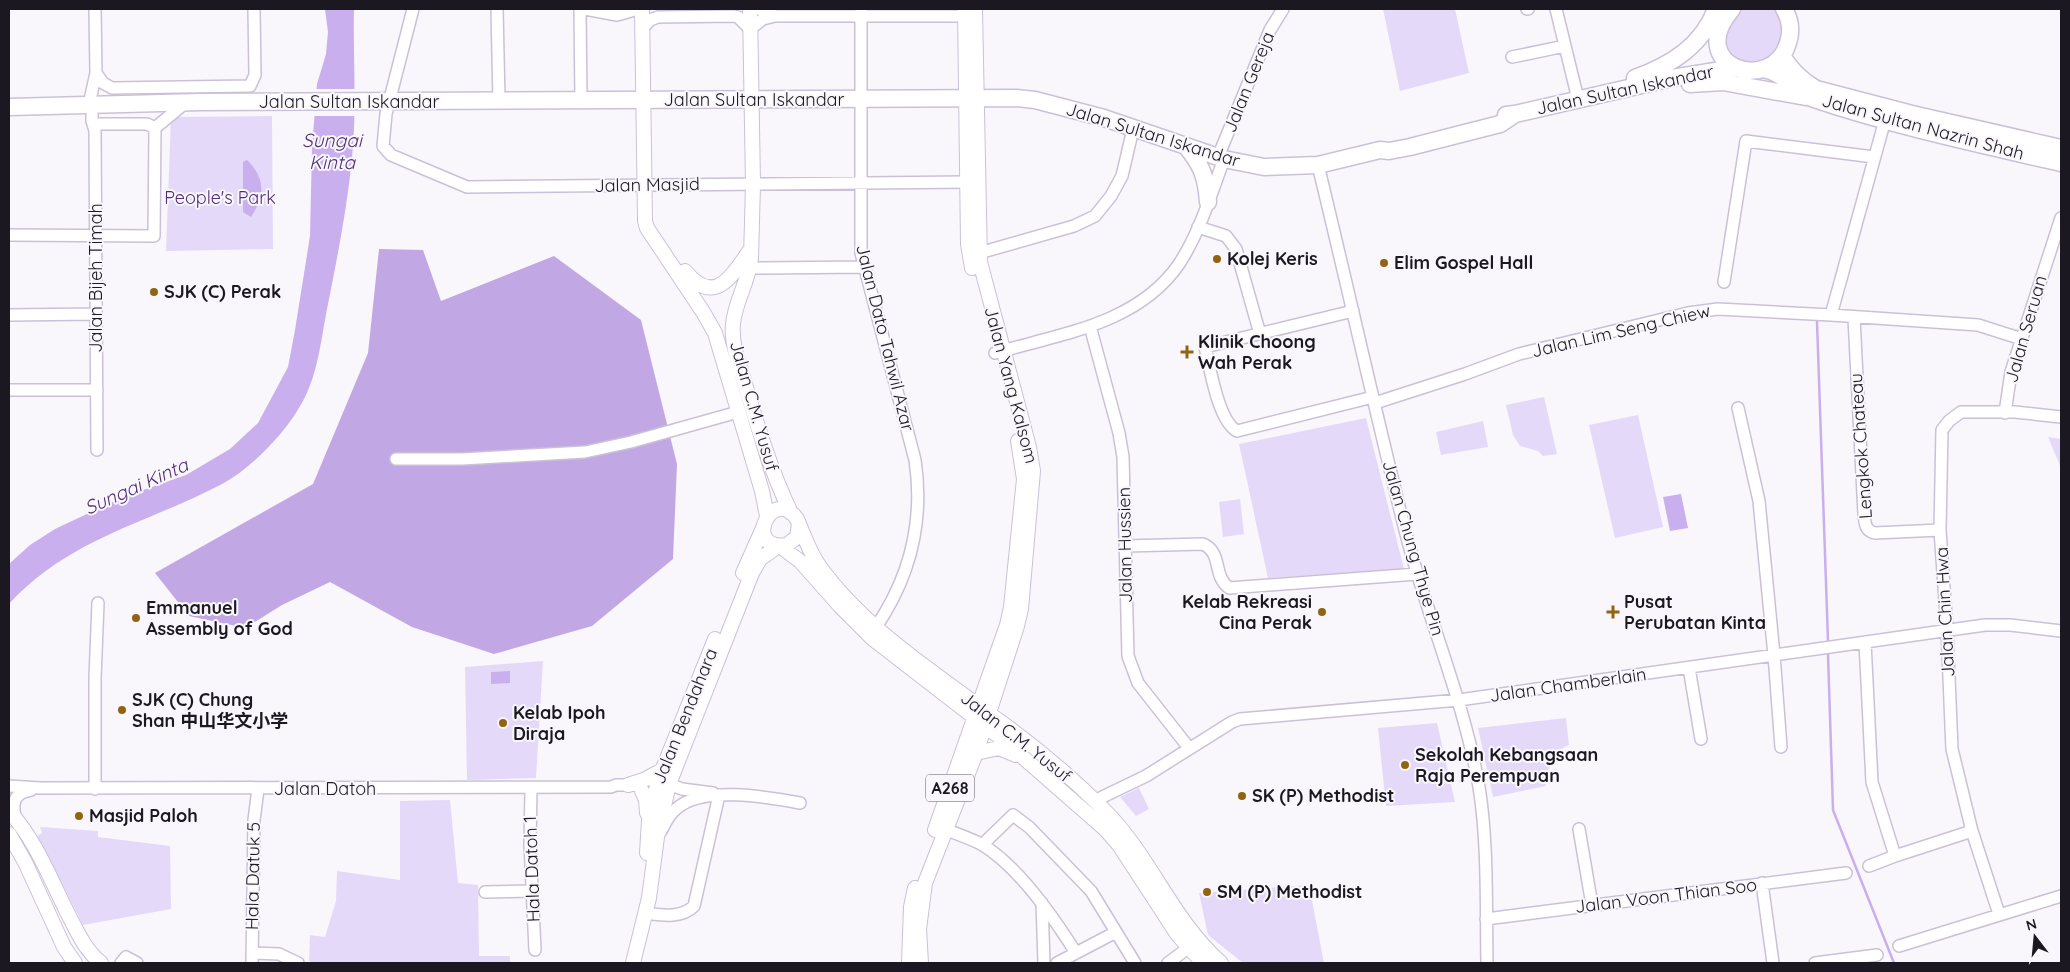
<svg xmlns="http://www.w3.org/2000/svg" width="2070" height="972" font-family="Quicksand,'Noto Sans SC',sans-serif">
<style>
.green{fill:#e5d9f9}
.forest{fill:#c1a8e5}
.water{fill:#c9afed}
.pier{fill:#f9f7fc}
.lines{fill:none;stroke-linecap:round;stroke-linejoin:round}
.stream{stroke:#c9afed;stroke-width:2.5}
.minor-casing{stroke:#cac1d8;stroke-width:14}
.major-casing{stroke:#cac1d8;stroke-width:16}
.highway-casing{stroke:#cac1d8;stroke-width:19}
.minor{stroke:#fff;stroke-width:11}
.major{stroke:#fff;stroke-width:14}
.highway{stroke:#fff;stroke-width:16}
.poi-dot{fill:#926310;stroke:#f9f7fc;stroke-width:2}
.labels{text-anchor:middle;stroke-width:4;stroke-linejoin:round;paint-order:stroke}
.shield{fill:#f9f7fc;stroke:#5e5b63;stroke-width:1}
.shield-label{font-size:16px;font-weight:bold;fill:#1c1821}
.street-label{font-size:18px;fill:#1c1821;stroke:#f9f7fc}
.park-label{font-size:18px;fill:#4f2c74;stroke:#f9f7fc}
.poi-label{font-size:18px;font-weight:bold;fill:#1c1821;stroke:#f9f7fc;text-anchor:start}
.water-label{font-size:19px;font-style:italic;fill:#522f77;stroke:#f9f7fc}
</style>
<rect width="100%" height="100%" fill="#f9f7fc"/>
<!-- green -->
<path class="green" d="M1383,9H1455L1469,73L1400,91Z
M1738,9H1775C1788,22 1782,49 1767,58C1760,63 1752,64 1744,65L1725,53L1724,27Z
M272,116L273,249L166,251L171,117Z
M1544,397L1557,454L1543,456L1538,451L1520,446L1513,435L1506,405Z
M1638,415L1663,527L1615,538L1589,425Z
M1366,418L1404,569L1268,578L1239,444Z
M1483,421L1488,447L1441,455L1436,432Z
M2048,437L2061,439V468Z
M1240,499L1244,534L1223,537L1219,502Z
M543,661L536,778L467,780L465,667Z
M1566,718L1569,745L1557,751L1544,779L1546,786L1493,797L1478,728Z
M1437,723L1455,802L1386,806L1378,728Z
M1139,788L1149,809L1136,816L1120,797Z
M450,800L458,883L478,885L479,956H510V963H313L309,961L310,935L325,937L336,901L337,871L400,880V801Z
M40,827L98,831V837L170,846L171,909L83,925L37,836L42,833Z
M1309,885L1324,963H1243L1208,935L1199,893Z"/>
<!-- forest -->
<path class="forest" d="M379,249L423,250L441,301L554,256L641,320L677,464L673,559L592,626L494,654L412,627L330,582L282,605L245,628L189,616L155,573L313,484L368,353Z"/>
<!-- water -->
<path class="water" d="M325,9H354C353,58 357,109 352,158C347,209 337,259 327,309C321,340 318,373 303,401C287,431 254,466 224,483C149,523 69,538 9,604V564L30,545L55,529L123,497L186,475L230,449L258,423L288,367L295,330L310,236L312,148L317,84L326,54L328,32Z
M247,160C266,179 265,196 251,217L243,212V162Z
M1681,494L1688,528L1670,531L1663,497Z
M510,671V683L491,684V672Z"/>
<!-- pier -->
<path class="pier" d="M314,89H356V116H312Z"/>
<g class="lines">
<!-- stream -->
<path class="stream" d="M1817,322L1828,641
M1828,654L1833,810L1894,963"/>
<defs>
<path id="minor" d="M413,9L386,114L383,146L391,155L467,187L968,182
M497,9L499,101
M580,9L581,101
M585,9L617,15L638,9
M759,9L775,16
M861,9V253L915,460C924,520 910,577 876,627
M1527,9H1528
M1556,9L1577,95
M642,29L650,20L658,17L733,16L738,17L750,29L763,19L775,16H972
M1512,57L1565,46
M96,73L103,83L112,88L250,86L255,75L254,9
M90,100L96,73L95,9
M92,106V121L95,131L97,450
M97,124H147L155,128
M1218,157L1270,30L1283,9
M1318,165C1348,288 1375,411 1406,534C1428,619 1464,700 1479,787C1488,842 1486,907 1487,963
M1198,227L1226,236L1236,249L1260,334
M9,235L154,236L155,128L185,103
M972,255L1074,226L1095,216L1111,196L1122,176L1133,129
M750,268L864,267
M1724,282L1746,141L1874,157
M1353,311L1205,347C1210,367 1218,421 1237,431L1373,397
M9,315L96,314
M1831,315L1885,120
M1854,318L1864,514C1865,523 1865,531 1875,533L1940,530
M1090,326L1119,433L1123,457L1128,656L1138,683L1189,748
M995,353C1060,334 1138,324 1179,264C1200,232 1211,194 1224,159
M9,390H97
M1375,403L1465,374L1519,354L1688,313L1718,309L1831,315L1978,325L2022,339
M1738,408L1759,501L1774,655L1781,747
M2005,413L2011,372L2061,218
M396,459H462L585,452L631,442L738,412
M1125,546L1203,544C1223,553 1212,575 1229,588L1417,574
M1865,642L1872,782L1895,856
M1689,668L1701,739
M669,784L682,789L713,793
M9,786L40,788L611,787L616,785H636
M531,788L530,844L535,950
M95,789V678L98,603
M1094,801L1146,776L1232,722L1240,719L1459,700L1985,625H2010L2061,631
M15,817C12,802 14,793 31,790
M938,827C952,832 967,837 981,844C1017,865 1054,918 1076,953L1057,963
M1579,829L1592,905
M661,831C665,823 669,814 676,809C701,785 768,797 800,803
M982,845L1013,815L1029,827L1091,891L1135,963
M1869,866L1895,856L1972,831
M1762,883L1773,963
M485,892L532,891
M1042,903L1044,963
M645,913C661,915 681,919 694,906L719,795
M1999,914L1972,831L1952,749L1947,630L1940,530L1942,430L1949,421L1961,412H2015L2061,417
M1486,919L1846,873
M1899,946L2061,896
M252,953L279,954L298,963
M1076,953L1116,932
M121,963L126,957L137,963
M252,963L254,820L258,789
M1168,963L1188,948
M1815,963L1877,955"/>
<path id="major" d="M642,9L645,221L647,228L703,312L715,333L762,491L767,516
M750,9L753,184L751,258C749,281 735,301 733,324C731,344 739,364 745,384C758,428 771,471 791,513
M965,9L968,244L972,268
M685,271C715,308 732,275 751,249
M799,524L797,537L787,545C741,551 772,484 797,519C804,535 809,552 820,567C864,628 932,671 991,715C1032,744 1072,777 1107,813C1151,858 1173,921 1221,963
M780,546L801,562L840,606L873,639L1001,738L1105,829L1119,845L1177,934L1203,963
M743,573L763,528
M976,753L999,748L1016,755
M628,785L644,780L662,770
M642,791L646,800L647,813
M9,811C35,839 50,878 67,912C77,931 84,949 101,963
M935,830L1007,625L1011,607L1024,479L1018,441
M9,834L25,862L64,947L75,963
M647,853L649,820L658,781L715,639
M633,963L649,898L657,837L669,784L752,573L760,559L778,546
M909,963L911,907L915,888
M921,963L919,929L925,883L976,753L1017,626L1021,609L1033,471L1029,447L980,262L975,9"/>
<path id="highway" d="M1732,9C1683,66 1772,96 1788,43C1792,31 1790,19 1784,9
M1782,56C1792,71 1801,80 1816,89L1912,114L2061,148
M1763,69C1785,72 1794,92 1814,99C1894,126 1979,144 2061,163
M1635,78C1671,65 1702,46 1716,9
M1690,84L1723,82L1806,97
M9,107L200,102L1016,98L1035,100L1104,118L1224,159L1264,167L1318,165L1380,150L1389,151L1410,147L1500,124L1515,114
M1506,115L1515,114L1672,78L1734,68
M1186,146C1202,166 1206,176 1208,202"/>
</defs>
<!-- minor casing -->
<use href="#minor" class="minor-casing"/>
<!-- major casing -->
<use href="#major" class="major-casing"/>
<!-- highway casing -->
<use href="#highway" class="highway-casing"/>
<!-- minor -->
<use href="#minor" class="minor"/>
<!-- major -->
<use href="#major" class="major"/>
<!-- highway -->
<use href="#highway" class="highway"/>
</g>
<!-- markers -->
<g class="poi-dot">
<circle cx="1217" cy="259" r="5"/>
<circle cx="1384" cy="263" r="5"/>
<circle cx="154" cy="292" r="5"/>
<path d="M1184.5 344.5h5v5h5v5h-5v5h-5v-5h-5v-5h5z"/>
<circle cx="1322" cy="612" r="5"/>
<path d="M1610.5 604.5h5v5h5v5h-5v5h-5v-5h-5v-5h5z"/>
<circle cx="136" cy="618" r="5"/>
<circle cx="122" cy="710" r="5"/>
<circle cx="503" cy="723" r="5"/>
<circle cx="1405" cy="765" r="5"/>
<circle cx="1242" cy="796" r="5"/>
<circle cx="79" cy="816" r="5"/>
<circle cx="1207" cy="892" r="5"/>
</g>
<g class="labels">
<!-- shield labels -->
<rect class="shield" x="926" y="774.5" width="48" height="27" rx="4"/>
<g class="shield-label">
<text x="950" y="794">A268</text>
</g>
<!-- street labels -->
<g class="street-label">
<text transform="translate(1249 82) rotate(-68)" y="6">Jalan Gereja</text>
<text transform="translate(1625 90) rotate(-12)" y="6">Jalan Sultan Iskandar</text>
<text x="754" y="106">Jalan Sultan Iskandar</text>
<text x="349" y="108">Jalan Sultan Iskandar</text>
<text transform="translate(1923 127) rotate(15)" y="6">Jalan Sultan Nazrin Shah</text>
<text transform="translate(1153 135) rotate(17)" y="6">Jalan Sultan Iskandar</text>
<text transform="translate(647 185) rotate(-1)" y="6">Jalan Masjid</text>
<text transform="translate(96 278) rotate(-90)" y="6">Jalan Bijeh Timah</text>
<text transform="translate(2026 329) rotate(-74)" y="6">Jalan Seruan</text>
<text transform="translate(1621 331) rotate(-13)" y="6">Jalan Lim Seng Chiew</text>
<text transform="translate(885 338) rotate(76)" y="6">Jalan Dato Tahwil Azar</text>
<text transform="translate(1011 385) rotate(75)" y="6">Jalan Yang Kalsom</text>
<text transform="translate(754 406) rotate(74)" y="6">Jalan C.M. Yusuf</text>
<text transform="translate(1861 446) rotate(-94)" y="6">Lengkok Chateau</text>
<text transform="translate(1125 545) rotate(-91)" y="6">Jalan Hussien</text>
<text transform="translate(1413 548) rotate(74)" y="6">Jalan Chung Thye Pin</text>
<text transform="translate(1945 612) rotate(-93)" y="6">Jalan Chin Hwa</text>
<text transform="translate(1568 685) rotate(-8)" y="6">Jalan Chamberlain</text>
<text transform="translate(685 716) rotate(-68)" y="6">Jalan Bendahara</text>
<text transform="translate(1016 737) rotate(38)" y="6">Jalan C.M. Yusuf</text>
<text x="325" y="795">Jalan Datoh</text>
<text transform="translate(532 869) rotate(-92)" y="6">Hala Datoh 1</text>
<text transform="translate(253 876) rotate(-89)" y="6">Hala Datuk 5</text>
<text transform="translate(1666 896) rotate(-7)" y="6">Jalan Voon Thian Soo</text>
</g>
<!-- park labels -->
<g class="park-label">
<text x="220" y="204">People's Park</text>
</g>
<!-- poi labels -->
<g class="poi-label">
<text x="1227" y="265">Kolej Keris</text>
<text x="1394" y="269">Elim Gospel Hall</text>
<text x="164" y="298">SJK (C) Perak</text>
<text x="1198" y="348">Klinik Choong<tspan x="1198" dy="21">Wah Perak</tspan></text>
<text x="1312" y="608" text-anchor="end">Kelab Rekreasi<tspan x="1312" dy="21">Cina Perak</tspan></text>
<text x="1624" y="608">Pusat<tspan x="1624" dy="21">Perubatan Kinta</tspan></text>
<text x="146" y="614">Emmanuel<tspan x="146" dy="21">Assembly of God</tspan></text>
<text x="132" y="706">SJK (C) Chung<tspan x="132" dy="21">Shan 中山华文小学</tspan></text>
<text x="513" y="719">Kelab Ipoh<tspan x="513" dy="21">Diraja</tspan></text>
<text x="1415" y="761">Sekolah Kebangsaan<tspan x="1415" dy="21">Raja Perempuan</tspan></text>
<text x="1252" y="802">SK (P) Methodist</text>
<text x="89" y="822">Masjid Paloh</text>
<text x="1217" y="898">SM (P) Methodist</text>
</g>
<!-- water labels -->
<g class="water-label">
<text x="332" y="147">Sungai<tspan x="332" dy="22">Kinta</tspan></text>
<text transform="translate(136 486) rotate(-24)" y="7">Sungai Kinta</text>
</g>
</g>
<!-- border -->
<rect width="2070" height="972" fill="none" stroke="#1c1821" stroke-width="20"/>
<!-- north arrow -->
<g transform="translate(2035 937) rotate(344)" stroke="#f9f7fc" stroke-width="4" paint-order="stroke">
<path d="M0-4L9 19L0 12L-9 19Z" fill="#1c1821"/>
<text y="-8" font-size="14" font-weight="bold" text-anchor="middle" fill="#1c1821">N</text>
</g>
</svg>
